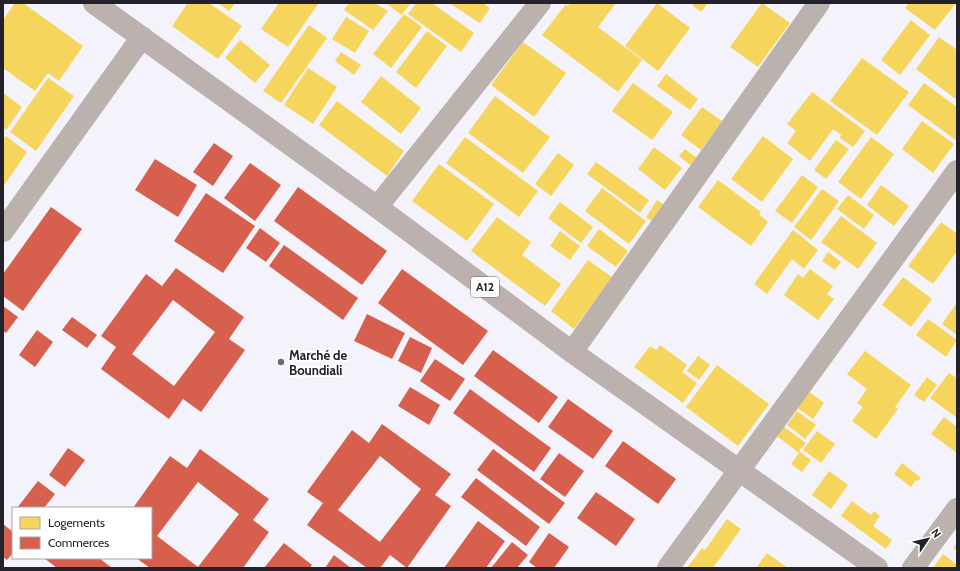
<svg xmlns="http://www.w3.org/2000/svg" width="960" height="571" font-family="Cabin,sans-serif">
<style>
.homes{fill:#f6d55c}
.shops{fill:#d6604d;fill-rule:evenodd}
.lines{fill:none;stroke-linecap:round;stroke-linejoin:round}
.minor{stroke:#bbb1ad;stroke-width:22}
.major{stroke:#bcb1af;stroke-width:22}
.poi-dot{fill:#6c6a74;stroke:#fff;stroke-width:1.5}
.labels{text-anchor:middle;stroke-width:4;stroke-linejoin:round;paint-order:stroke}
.shield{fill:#fff;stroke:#65646b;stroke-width:1}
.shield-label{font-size:12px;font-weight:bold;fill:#23212b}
.poi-label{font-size:13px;font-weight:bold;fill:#23212b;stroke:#fff;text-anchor:start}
</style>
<rect width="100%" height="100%" fill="#f4f2fb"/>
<!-- homes -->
<path class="homes" d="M15,3H23L83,46L59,81L48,73L35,91L3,68V20Z
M188,3H209L242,26L218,59L172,26Z
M218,3H235L229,11Z
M279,3H319L288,47L261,29Z
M349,3H374L388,11L373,30L344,10Z
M386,3H411L401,15Z
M416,3H432L474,33L461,52L408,14Z
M449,3H483L490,8L480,23Z
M570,3H616L598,27L642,60L618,92L542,35L566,4L568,6Z
M657,3L690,28L658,71L625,46Z
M694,3H708L701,12L692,5Z
M762,3L790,23L758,67L730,47Z
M909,3H956L935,30L905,8Z
M404,14L422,27L391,68L373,54Z
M346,17L369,31L355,53L332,39Z
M911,20L930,35L900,75L881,60Z
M309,25L327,38L281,103L263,91Z
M427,31L447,46L416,88L396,72Z
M939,37L957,50V100L916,69Z
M240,40L270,65L255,83L225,58Z
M523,42L566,73L534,117L491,85Z
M341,52L361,65L354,75L335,61Z
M862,58L909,92L877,135L830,101Z
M308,68L337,87L313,124L284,105Z
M666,74L698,99L690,110L657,86Z
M381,76L421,108L401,134L361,102Z
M48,78L74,96L36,151L10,132Z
M633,83L673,112L652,140L612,111Z
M924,83L957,107V141L908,105Z
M812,92L865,131L853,147L840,138L841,135L833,129L810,161L787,143L796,131L787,124Z
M3,93L22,107L6,130L3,127Z
M495,96L550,137L523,173L468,133Z
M337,101L404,151L387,176L319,125Z
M702,107L722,121L701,150L681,135Z
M922,121L954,144L933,173L902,149Z
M6,136L27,152L3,187V140Z
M763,136L793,159L762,202L731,179Z
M465,137L538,191L519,217L446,163Z
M871,137L894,154L861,199L838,182Z
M836,140L849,149L826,179L814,170Z
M654,147L682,168L665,190L638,169Z
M685,149L701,161L695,169L679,156Z
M558,153L574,165L551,196L535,184Z
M596,162L649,200L640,213L587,174Z
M439,164L494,204L467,241L412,201Z
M802,175L818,187L792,223L775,211Z
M718,180L761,212L759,214L768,222L751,246L698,207Z
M881,185L909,206L894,226L867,205Z
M602,188L646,221L629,244L585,211Z
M822,189L839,201L811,240L794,227Z
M848,195L874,215L864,229L837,209Z
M657,200L670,209L659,226L646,217Z
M560,202L593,227L581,243L548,218Z
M841,216L877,243L858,269L821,242Z
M497,217L531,242L522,255L561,284L545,306L471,251Z
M941,222L957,234V251L933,284L908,266Z
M599,229L628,251L616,267L587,246Z
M793,230L818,250L804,269L792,259L767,294L754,284Z
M560,231L580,246L570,260L550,246Z
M828,252L841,262L835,270L822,261Z
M588,260L612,277L574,329L551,311Z
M810,269L833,286L827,294L834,299L818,320L784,295L798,274L803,278Z
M903,277L932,299L911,327L882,305Z
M956,304L957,305V335L942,324Z
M928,319L957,340L946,357L916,335Z
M660,345L687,365L682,372L697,383L683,403L634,367L650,346L656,350Z
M865,351L911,385L895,407L898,409L876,439L852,421L863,407L857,403L867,389L847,374Z
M698,356L710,365L699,380L687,371Z
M717,365L769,404L738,446L686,407Z
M949,373L957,378V418L930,398Z
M927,377L937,385L924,402L914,395Z
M808,391L824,403L813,419L796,407Z
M797,411L816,425L805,439L787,425Z
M944,417L957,427V453L931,434Z
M784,427L806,443L799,451L811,460L802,472L791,464L799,453L777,436Z
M817,431L835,444L821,463L803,450Z
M902,463L921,478L918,481L916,480L911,487L894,474Z
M829,471L848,485L831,509L812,495Z
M852,501L871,515L874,511L880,516L873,526L892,540L886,549L841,516Z
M727,519L741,529L713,568H687L702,548L705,550Z
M957,543V551L953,548Z
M767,553L788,568H756Z
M943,554L957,565V568H933Z"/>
<!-- shops -->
<path class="shops" d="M214,143L233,156L213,186L193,172Z
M155,159L197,185L178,217L135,190Z
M250,163L281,185L255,221L224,198Z
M298,187L387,251L362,285L274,221Z
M206,193L255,226L223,273L174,241Z
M51,207L82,229L23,311L3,296V274Z
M260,228L280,243L266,262L246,248Z
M284,245L358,298L343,320L269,266Z
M176,268L244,317L229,339L245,350L201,412L183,399L169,419L101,369L116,347L101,336L146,274L162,286ZM173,300L215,332L174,386L132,354Z
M402,269L488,331L463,365L378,303Z
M3,306L18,317L6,333L3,331Z
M367,314L405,333L392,359L354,341Z
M72,317L97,335L87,348L62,330Z
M37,330L53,342L35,367L19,355Z
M410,337L432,348L421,373L398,361Z
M493,350L558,397L539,423L474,376Z
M435,359L465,379L450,401L420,381Z
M410,387L440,405L429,425L398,406Z
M470,389L551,448L534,472L453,413Z
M568,399L613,431L593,459L548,427Z
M382,424L451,474L435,495L451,506L407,568L390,555L380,568H367L307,525L323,503L307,492L352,430L369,443ZM380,456L421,489L380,542L338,510Z
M623,441L676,479L658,504L605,466Z
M68,448L85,460L65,487L49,475Z
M200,449L269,499L253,520L269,532L243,568H150L136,558H151V508H133L170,456L187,468ZM198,482L239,514L198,567L157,536Z
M493,449L565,503L549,524L477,470Z
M559,453L584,471L565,497L540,479Z
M476,478L540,527L526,546L461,497Z
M38,481L55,494L44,508H17Z
M596,492L635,519L616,546L577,518Z
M478,521L505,541L486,568H444Z
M3,524L13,532V553L7,560L3,557Z
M549,533L569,547L554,568H537L529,562Z
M512,542L528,555L517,568H491Z
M284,543L312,565L310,568H264Z
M334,555L351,568H325Z
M44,558H99L112,568H57Z"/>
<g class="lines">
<!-- minor -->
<path class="minor" d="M377,207L540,3
M3,231L142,37
M572,352L819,3
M668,568L957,171
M913,568L957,509"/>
<!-- major -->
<path class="major" d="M94,3L377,207L572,352L877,568"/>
</g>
<!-- markers -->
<circle class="poi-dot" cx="281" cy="362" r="4"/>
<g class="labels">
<!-- shield labels -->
<rect class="shield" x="471" y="277" width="28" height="20" rx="3"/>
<g class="shield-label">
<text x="485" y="291">A12</text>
</g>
<!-- poi labels -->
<g class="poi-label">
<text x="289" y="360">Marché de<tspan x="289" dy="15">Boundiali</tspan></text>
</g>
</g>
<!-- border -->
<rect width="960" height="571" fill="none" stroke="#23212b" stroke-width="8"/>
<!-- legend -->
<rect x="12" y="507" width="140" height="52" fill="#ffffff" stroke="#a7a6aa"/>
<rect x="20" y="517" width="20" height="12" fill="#f6d55c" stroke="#a7a6aa"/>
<text x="48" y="527" font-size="12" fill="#23212b">Logements</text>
<rect x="20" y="537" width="20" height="12" fill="#d6604d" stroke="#a7a6aa"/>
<text x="48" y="547" font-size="12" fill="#23212b">Commerces</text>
<!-- north arrow -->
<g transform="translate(928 539) rotate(55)" stroke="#ffffff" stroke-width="3" paint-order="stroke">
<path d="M0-3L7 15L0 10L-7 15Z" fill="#23212b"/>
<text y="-6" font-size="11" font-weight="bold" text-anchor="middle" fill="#23212b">N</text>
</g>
</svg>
